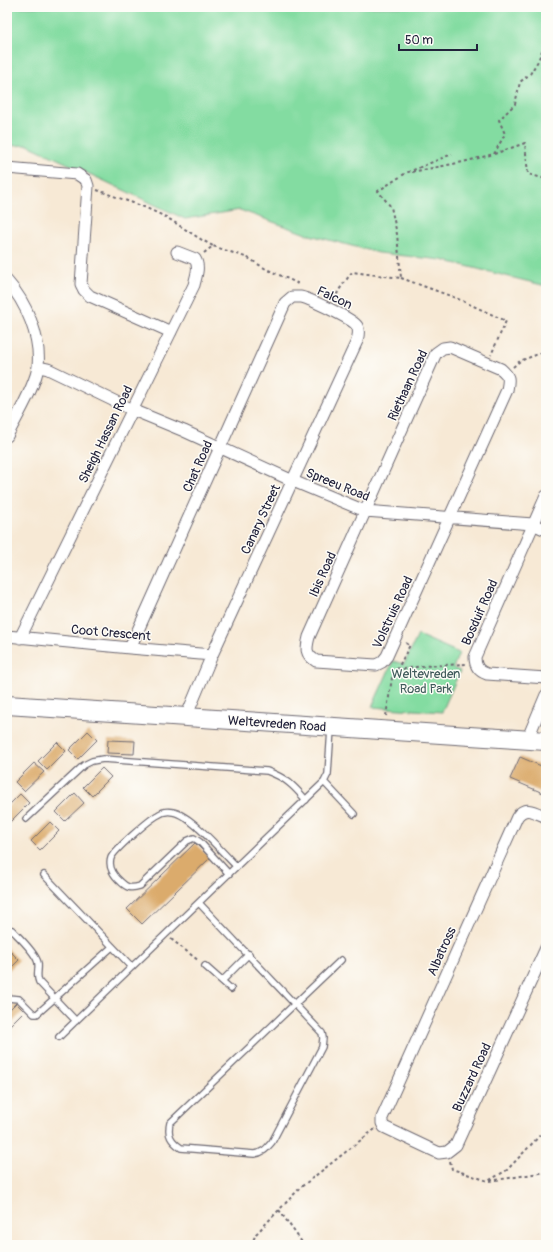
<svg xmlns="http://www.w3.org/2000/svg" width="553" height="1252" font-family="Pangolin,sans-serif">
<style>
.green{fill:#83dca1;stroke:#527f6e}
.building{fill:#dbab6c}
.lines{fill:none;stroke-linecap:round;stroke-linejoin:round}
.service-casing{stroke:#6d6871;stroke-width:8}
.minor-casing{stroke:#6d6871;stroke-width:13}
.primary-casing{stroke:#6d6871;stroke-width:20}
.path{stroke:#6d6871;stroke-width:2;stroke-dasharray:3 3;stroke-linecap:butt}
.service{stroke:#fff;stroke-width:5.5}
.minor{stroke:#fff;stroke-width:11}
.primary{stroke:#fff;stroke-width:18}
.labels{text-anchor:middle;stroke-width:3;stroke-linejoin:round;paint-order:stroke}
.street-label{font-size:13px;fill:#22223b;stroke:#fdfcf7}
.park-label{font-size:13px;fill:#3f5a5a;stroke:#fdfcf7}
</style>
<rect width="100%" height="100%" fill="#fdfcf7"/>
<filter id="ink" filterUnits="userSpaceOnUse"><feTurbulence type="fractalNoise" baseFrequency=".025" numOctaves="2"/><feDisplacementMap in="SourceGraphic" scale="8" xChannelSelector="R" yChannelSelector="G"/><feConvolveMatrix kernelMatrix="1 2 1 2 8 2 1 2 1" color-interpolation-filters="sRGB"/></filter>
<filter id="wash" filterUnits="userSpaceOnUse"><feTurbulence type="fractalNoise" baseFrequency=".012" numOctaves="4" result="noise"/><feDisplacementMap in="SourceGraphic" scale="16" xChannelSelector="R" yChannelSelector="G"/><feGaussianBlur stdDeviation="0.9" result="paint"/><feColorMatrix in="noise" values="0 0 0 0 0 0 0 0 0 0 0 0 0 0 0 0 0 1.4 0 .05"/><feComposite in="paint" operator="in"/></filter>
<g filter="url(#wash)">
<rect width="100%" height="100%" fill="#f7e9d5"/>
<!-- green -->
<path class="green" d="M7,7H542L546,10V286L442,260L379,253L306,234L240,210L185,219L28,145L7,146Z
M418,635L459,653L453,668L460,671L442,712L372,707L393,661L404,664Z"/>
<g id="blocks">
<!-- building -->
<path class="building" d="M88,731L97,740L78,759L69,750Z
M108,740L135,741L134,754L107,753Z
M57,742L66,751L47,770L38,761Z
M520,757L546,768V786L543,793L510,779Z
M34,763L44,772L24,791L15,782Z
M102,768L111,777L92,796L83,787Z
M75,793L84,803L65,821L56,812Z
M20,794L29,803L10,822L7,819V807Z
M50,822L59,831L40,850L31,841Z
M195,843L210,858L142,924L127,909Z
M7,948L19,960L7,972Z
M16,1003L24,1011L7,1028V1012Z"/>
</g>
</g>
<g filter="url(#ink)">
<use href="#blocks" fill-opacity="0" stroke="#6d6871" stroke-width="1"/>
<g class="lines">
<defs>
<path id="service" d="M324,782L354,814
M26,819L84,765L92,761L103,759L267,771C286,778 293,785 306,800
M229,874L200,842L194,838L187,841L140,886C131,889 127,888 121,882C114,876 108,867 111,858C114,850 150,819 158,815C162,812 168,811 173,812C191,815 222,852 237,867
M44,875L132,967
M199,903L322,1033L323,1038L322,1047L272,1142C266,1149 263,1153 254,1154L181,1148C171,1141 167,1135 170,1123L341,960
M12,930C19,937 36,953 38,963C39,970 36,976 39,982L76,1021
M205,966L231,989
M222,981L249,954
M7,998L19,999L34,1014H37L112,947
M59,1037L324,782L328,774L331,729"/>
<path id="minor" d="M7,168L77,174L86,180L88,186L81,284L84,290L90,296L171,332
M7,281C26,302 41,337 38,366C37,383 15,420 7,436
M450,347L501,369C510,377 509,379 507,390L387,656L382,662L376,665L316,661C305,654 306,649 309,637L436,353L443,348Z
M39,367L48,369L133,410L184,431L293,481L365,511L533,524L546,530
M546,496L475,657C475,666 478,671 487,674L546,678
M7,636L130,648L212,655
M20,638L194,285C196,276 200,267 195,259L177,252
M130,648L285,303L292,297C295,297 298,297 301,297C310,299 353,319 357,326C360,331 358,336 357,341L212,655L186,717
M527,740L546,695
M546,817C535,812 525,805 517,817L382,1118V1123L384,1127L439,1153L447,1152L456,1145L546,948"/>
<path id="primary" d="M7,705L546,741"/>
</defs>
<!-- service casing -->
<use href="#service" class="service-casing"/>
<!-- minor casing -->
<use href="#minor" class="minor-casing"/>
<!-- primary casing -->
<use href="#primary" class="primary-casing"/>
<!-- path -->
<path class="path" d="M494,154L525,143L528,174L546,179
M412,172L463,162L494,154L505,134L499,120L515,104L520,82L530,74L538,61L546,41
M97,190L144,207L166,217L202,240L213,246
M204,253L213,246L248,258L266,269L297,283L295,286
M401,278L456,298L506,321L491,355
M334,300L339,290L352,272L401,278L397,234L391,207L378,191L406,173L452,154
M513,367L520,361L546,351
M397,670L410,645L403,642
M386,716L392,678L397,670L423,666L466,664
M171,939L199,961
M450,1161L452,1169L488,1181L507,1170L546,1129
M490,1181L546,1172
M279,1210L304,1245
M251,1245L256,1234L301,1187L375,1129"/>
<!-- service -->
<use href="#service" class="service"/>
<!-- minor -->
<use href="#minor" class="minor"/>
<!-- primary -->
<use href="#primary" class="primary"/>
</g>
</g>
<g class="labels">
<!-- street labels -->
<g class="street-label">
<text transform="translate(335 297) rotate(25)" y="5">Falcon</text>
<text transform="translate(407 385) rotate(-65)" y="5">Riethaan Road</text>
<text transform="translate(105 434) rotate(-64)" y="5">Sheigh Hassan Road</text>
<text transform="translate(197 466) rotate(-66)" y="5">Chat Road</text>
<text transform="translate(338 484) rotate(22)" y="5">Spreeu Road</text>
<text transform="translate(260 519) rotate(-65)" y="5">Canary Street</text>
<text transform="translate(322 574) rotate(-66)" y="5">Ibis Road</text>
<text transform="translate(392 612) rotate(-65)" y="5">Volstruis Road</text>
<text transform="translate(479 612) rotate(-66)" y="5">Bosduif Road</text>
<text transform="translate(111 632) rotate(5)" y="5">Coot Crescent</text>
<text transform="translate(277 723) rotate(4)" y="5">Weltevreden Road</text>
<text transform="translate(441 951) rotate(-66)" y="5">Albatross</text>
<text transform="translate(471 1077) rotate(-65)" y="5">Buzzard Road</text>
</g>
<!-- park labels -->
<g class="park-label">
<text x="426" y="678">Weltevreden<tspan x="426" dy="15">Road Park</tspan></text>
</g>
</g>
<!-- margin -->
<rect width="553" height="1252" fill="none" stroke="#fdfcf7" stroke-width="24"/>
<!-- scale -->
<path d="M399 44v6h78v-6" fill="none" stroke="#22223b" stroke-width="2"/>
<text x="405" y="44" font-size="12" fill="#22223b" stroke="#fdfcf7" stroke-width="3" paint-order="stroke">50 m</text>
</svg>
